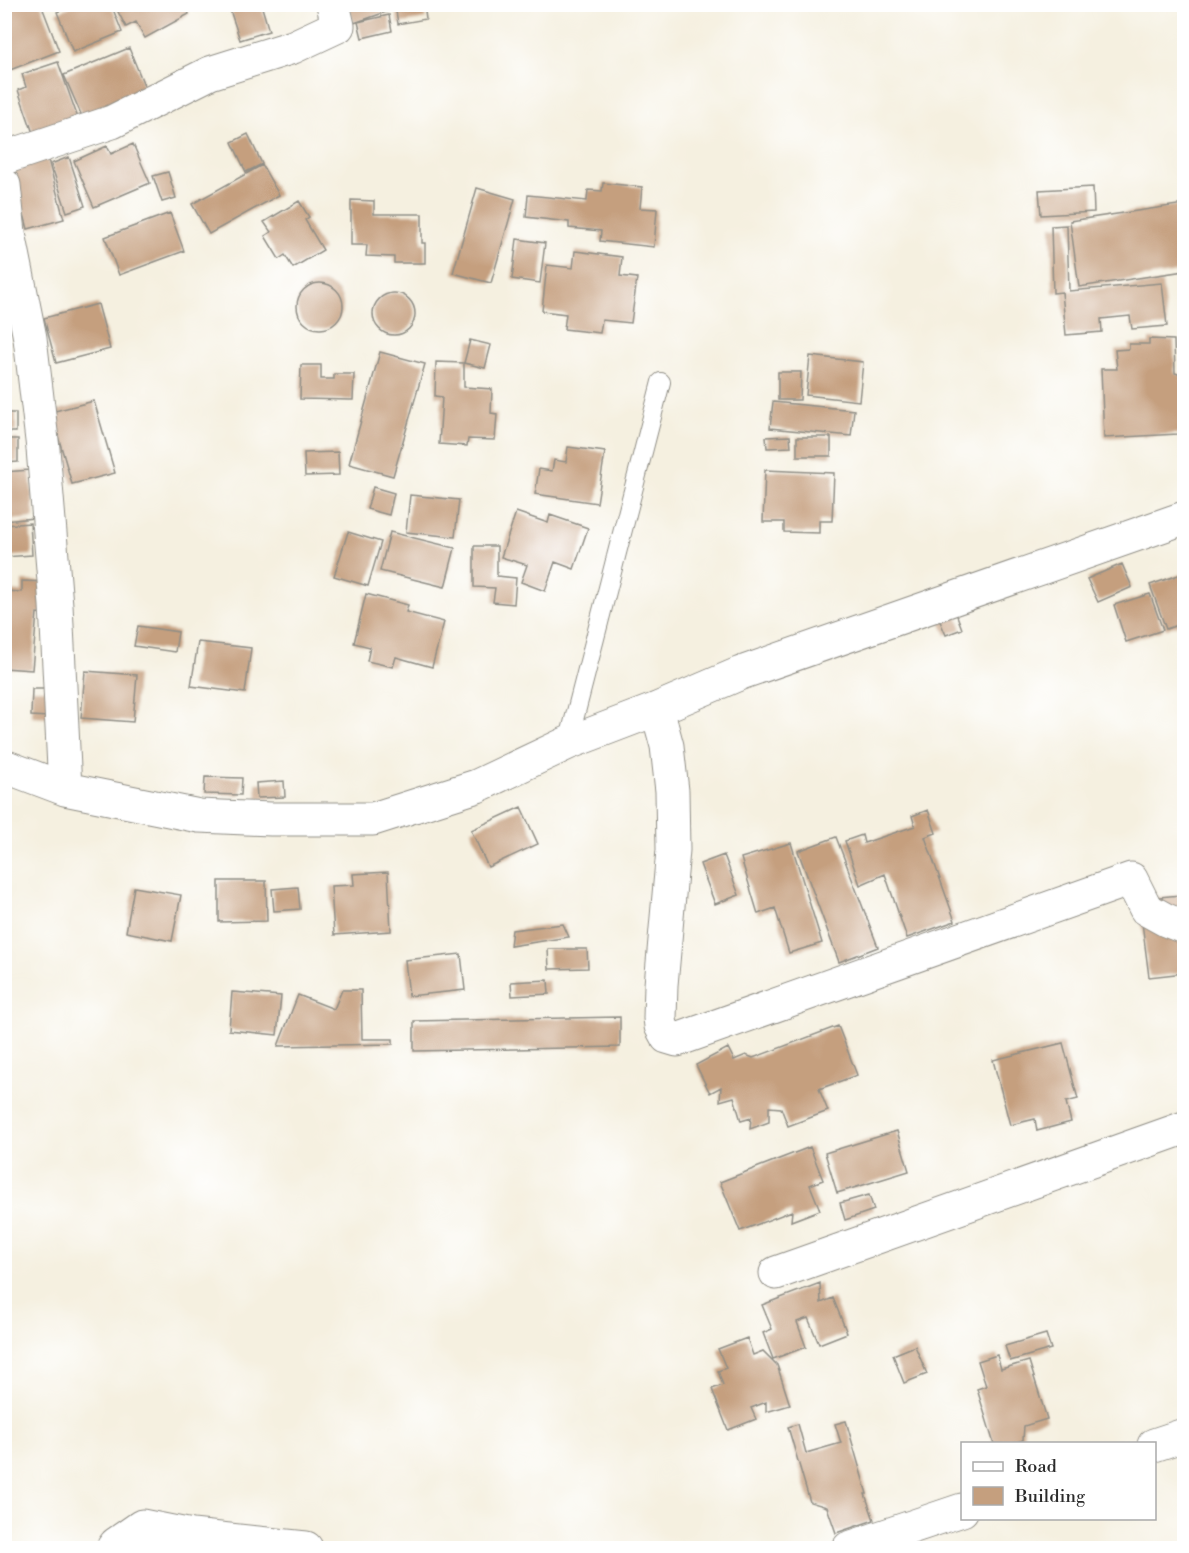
<svg xmlns="http://www.w3.org/2000/svg" width="1189" height="1553" font-family="'Libre Bodoni',serif">
<style>
.building{fill:#c59f7e}
.lines{fill:none;stroke-linecap:round;stroke-linejoin:round}
.lane-casing{stroke:#908e86;stroke-width:20}
.street-casing{stroke:#908e86;stroke-width:35}
.lane{stroke:#fff;stroke-width:18}
.street{stroke:#fff;stroke-width:33}
</style>
<rect width="100%" height="100%" fill="#fff"/>
<filter id="ink" filterUnits="userSpaceOnUse"><feTurbulence type="fractalNoise" baseFrequency=".0167" numOctaves="2"/><feDisplacementMap in="SourceGraphic" scale="12" xChannelSelector="R" yChannelSelector="G"/><feConvolveMatrix kernelMatrix="1 2 1 2 8 2 1 2 1" color-interpolation-filters="sRGB"/></filter>
<filter id="wash" filterUnits="userSpaceOnUse"><feTurbulence type="fractalNoise" baseFrequency=".008" numOctaves="4" result="noise"/><feDisplacementMap in="SourceGraphic" scale="24" xChannelSelector="R" yChannelSelector="G"/><feGaussianBlur stdDeviation="1.35" result="paint"/><feColorMatrix in="noise" values="0 0 0 0 0 0 0 0 0 0 0 0 0 0 0 0 0 1.4 0 .05"/><feComposite in="paint" operator="in"/></filter>
<g filter="url(#wash)">
<rect width="100%" height="100%" fill="#f5f0e0"/>
<g id="blocks">
<!-- building -->
<path class="building" d="M19,4H41L59,51L10,70L4,55V10Z
M76,4H111L122,32L73,52L57,12Z
M114,4H185L189,14L145,38L136,22L126,27Z
M228,4H261L269,31L240,40Z
M395,4H424L426,19L398,24Z
M348,5H391L392,10L354,23Z
M389,15L392,31L362,38L358,22Z
M129,48L148,95L84,121L64,75Z
M58,62L79,121L34,136L18,90L26,87L22,74Z
M248,134L262,164L246,172L232,142Z
M133,144L150,183L94,207L74,161L107,146L111,154Z
M46,152L64,219L28,229L10,162Z
M69,157L85,206L67,212L51,164Z
M262,165L279,195L209,234L192,204Z
M168,172L176,198L162,202L153,176Z
M603,183L642,187L640,208L657,209L654,247L600,241L601,231L569,228V222L526,217L528,195L587,201L588,190L602,191Z
M1093,187L1094,212L1041,215L1039,190Z
M477,188L515,199L491,283L453,273Z
M351,200L374,201V214H422V243H425V263H394V257L366,256L367,245H351Z
M299,201L309,217L305,220L323,250L293,268L285,255L279,259L265,236L271,232L264,222Z
M1184,204V271L1079,287L1070,221Z
M170,213L184,251L119,275L105,237Z
M1067,225L1069,291L1162,283L1167,326L1132,329L1130,316L1101,319L1102,332L1066,335L1062,292L1053,293L1051,226Z
M517,239L545,243L540,283L512,279Z
M575,251L622,257L620,276L637,278L631,323L602,320L600,333L564,329L566,314L542,311L547,265L573,268Z
M297 306a23 23 0 1 1 46 0a23 23 0 1 1-46 0Z
M373 314a21 21 0 1 1 42 0a21 21 0 1 1-42 0Z
M98,304L110,349L56,363L44,318Z
M1149,339L1174,340L1175,373L1184,376V429L1178,434L1104,438L1101,369H1117L1115,350L1129,349V344H1149Z
M470,340L491,345L485,368L464,363Z
M380,352L425,364L393,476L349,464Z
M810,356L863,362L859,401L806,395Z
M436,362L464,363V387L492,389L491,413L497,414L495,440L468,439L467,446L439,444L442,397L435,396Z
M301,365H321V379H334V374H354L353,400L300,399Z
M4,371H7V410H4Z
M778,372H801L800,400H778Z
M94,401L115,473L72,484L51,412Z
M773,402L854,410L851,436L770,428Z
M4,413H16V432H4Z
M790,436L791,447L767,448L766,437Z
M797,437H831V456H797Z
M4,439H18V462L4,463Z
M568,447L605,452L597,503L535,494L539,469L552,471L554,460L566,462Z
M338,452L339,475L305,476L304,453Z
M30,470L34,518L4,521V472Z
M765,470L834,473L832,521H819V533L784,532V522H763Z
M373,487L394,493L389,515L367,509Z
M410,495L459,500L455,537L406,532Z
M516,512L548,523L550,515L588,528L574,569L555,562L545,591L521,582L527,565L501,557Z
M30,523L32,555L4,557V525Z
M348,532L381,542L368,586L334,576Z
M390,532L455,548L445,587L380,571Z
M474,546H497V576L516,578L514,604L493,602L495,588L474,587Z
M1122,564L1132,587L1098,602L1087,579Z
M1184,573V623L1166,629L1150,585Z
M22,581L46,582L45,614L37,613L32,670L4,668V591L22,592Z
M366,594L408,605L406,612L444,622L432,667L396,657L393,667L367,661L370,647L354,643Z
M1150,594L1163,630L1126,642L1114,605Z
M956,613L962,629L946,635L939,619Z
M138,626L178,632L175,652L134,646Z
M198,642L251,648L245,693L191,686Z
M85,671L137,675L133,722L81,718Z
M32,689H50L48,717L31,716Z
M205,777L242,778L241,795L204,794Z
M284,781L285,797L257,798L256,783Z
M521,807L538,844L488,867L471,830Z
M928,810L936,833L925,837L955,921L907,938L885,874L860,885L845,841L862,835L864,843L915,826L912,816Z
M836,837L878,947L839,962L798,851Z
M791,843L822,943L789,953L775,908L758,914L741,858Z
M724,855L739,895L715,904L700,864Z
M388,872L391,931L334,935L331,886L354,885L353,874Z
M219,881H266L267,921L219,922Z
M134,887L181,895L172,941L126,932Z
M298,887L300,909L274,911L272,889Z
M1180,895L1184,931V973L1149,977L1139,899Z
M563,924L569,937L510,946L512,930Z
M548,949H587L588,968L549,969Z
M461,954L465,990L409,996L405,960Z
M548,980L549,994L512,996L511,982Z
M342,990H361L362,1039H393V1044L278,1046L298,995L334,1009Z
M232,992L281,996L277,1035L229,1030Z
M620,1017V1047L414,1051V1021Z
M838,1026L857,1075L819,1089L828,1111L788,1126L781,1108L769,1107V1122L750,1129L751,1118L741,1121L734,1097L720,1101L721,1087L710,1093L696,1065L728,1048L734,1060L746,1055L753,1058Z
M1063,1043L1078,1099L1066,1102L1071,1122L1037,1131L1035,1119L1010,1125L993,1060Z
M897,1131L909,1171L837,1193L825,1153Z
M810,1147L823,1180L810,1185L820,1210L791,1221L792,1211L740,1231L720,1182Z
M869,1195L874,1210L845,1220L840,1203Z
M820,1283L821,1303L833,1298L847,1333L819,1344L808,1318L797,1322L806,1347L773,1359L763,1333L772,1329L762,1305Z
M1046,1334L1051,1349L1010,1361L1005,1346Z
M747,1338L753,1355L763,1351L777,1365L790,1405L766,1412V1402L751,1408L756,1419L728,1430L712,1389L723,1385L718,1371L726,1368L718,1349Z
M915,1346L927,1374L904,1383L893,1355Z
M997,1355L1001,1369L1029,1361L1047,1419L1024,1426L1023,1440L1012,1444H994L977,1389L986,1386L978,1361Z
M846,1421L867,1494H865L874,1520L836,1533L827,1507L810,1502L788,1427L798,1424L806,1453L841,1443L835,1424Z"/>
</g>
</g>
<g filter="url(#ink)">
<use href="#blocks" fill-opacity="0" stroke="#908e86" stroke-width="1.5"/>
<g class="lines">
<defs>
<path id="lane" d="M568,743L661,382"/>
<path id="street" d="M4,158L112,122L210,73L293,47L338,26L333,4
M4,185L9,233L30,338L43,449L56,605L65,789
M657,709L667,746L672,791L673,850L661,985L660,1018L661,1026L667,1037L677,1040L1131,879L1146,909L1166,920L1184,927
M4,766L65,789L199,816L271,819H373L477,786L568,743L657,709L741,673L1184,518
M776,1273L1184,1128
M1154,1445L1184,1435
M113,1548L116,1544L142,1526L192,1536L306,1548
M849,1548L962,1510"/>
</defs>
<!-- lane casing -->
<use href="#lane" class="lane-casing"/>
<!-- street casing -->
<use href="#street" class="street-casing"/>
<!-- lane -->
<use href="#lane" class="lane"/>
<!-- street -->
<use href="#street" class="street"/>
</g>
</g>
<!-- margin -->
<rect width="1189" height="1553" fill="none" stroke="#fff" stroke-width="24"/>
<!-- legend -->
<rect x="961" y="1442" width="195" height="78" fill="#ffffff" stroke="#aaaaaa" stroke-width="1.5"/>
<rect x="973" y="1462" width="30" height="9" fill="#ffffff" stroke="#aaaaaa" stroke-width="1.5"/>
<text x="1015" y="1472" font-size="18" fill="#2b2b2b">Road</text>
<rect x="973" y="1487" width="30" height="18" fill="#c59f7e" stroke="#aaaaaa" stroke-width="1.5"/>
<text x="1015" y="1502" font-size="18" fill="#2b2b2b">Building</text>
</svg>
